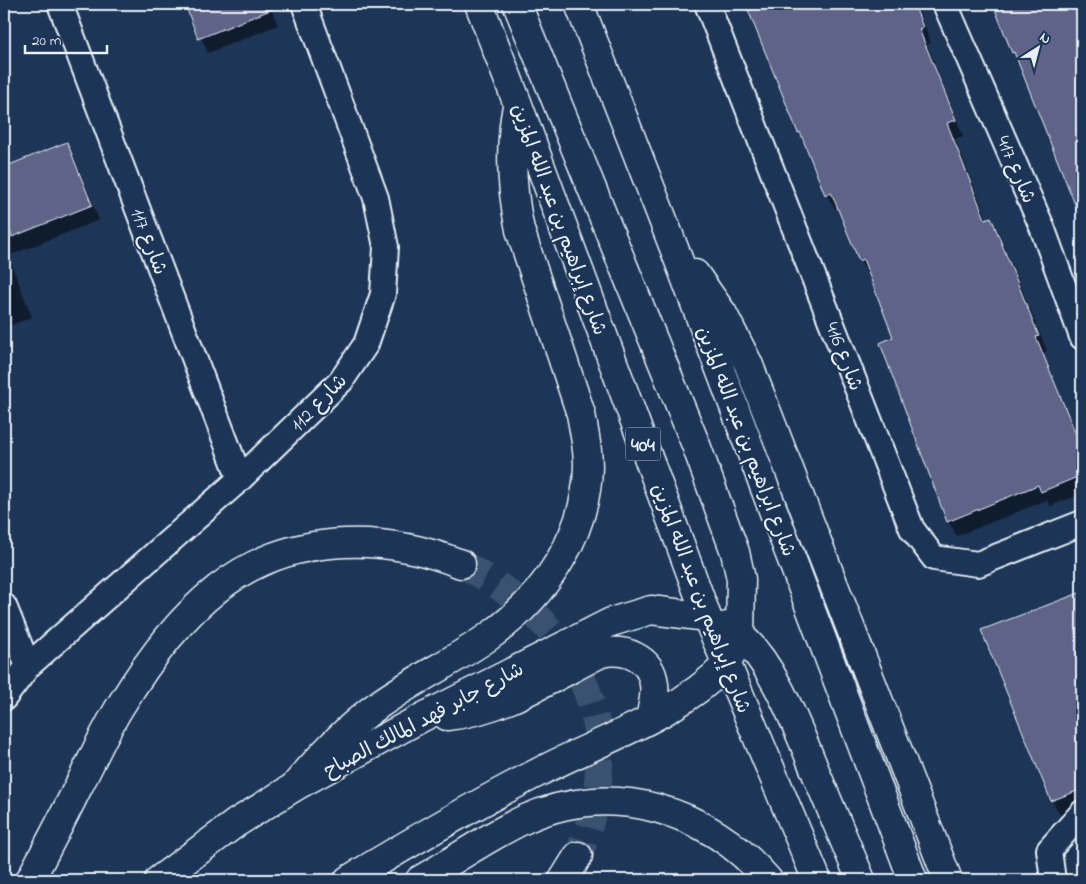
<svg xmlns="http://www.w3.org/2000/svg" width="1086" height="884" font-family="'Indie Flower','Playpen Sans Arabic',sans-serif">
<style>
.shadow{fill:#0007}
.building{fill:#616488;stroke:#e8f1f8}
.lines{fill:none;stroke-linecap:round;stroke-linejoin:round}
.secondary-tunnel{stroke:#3b516f;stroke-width:28;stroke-dasharray:28 14;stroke-linecap:butt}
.street-casing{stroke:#e8f1f8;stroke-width:28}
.secondary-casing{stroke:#e8f1f8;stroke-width:31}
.primary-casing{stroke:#e8f1f8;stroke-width:31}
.street{stroke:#1d3557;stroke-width:24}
.secondary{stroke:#1d3557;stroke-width:28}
.primary{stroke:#1d3557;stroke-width:28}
.labels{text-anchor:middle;stroke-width:4;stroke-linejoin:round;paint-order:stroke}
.shield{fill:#1d3557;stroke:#abb9c8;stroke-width:1}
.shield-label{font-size:19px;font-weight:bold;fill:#e8f1f8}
.street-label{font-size:20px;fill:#e8f1f8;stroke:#1d3557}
</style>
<rect width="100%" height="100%" fill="#1d3557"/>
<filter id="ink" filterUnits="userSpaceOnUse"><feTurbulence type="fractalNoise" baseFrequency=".02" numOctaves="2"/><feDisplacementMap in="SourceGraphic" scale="10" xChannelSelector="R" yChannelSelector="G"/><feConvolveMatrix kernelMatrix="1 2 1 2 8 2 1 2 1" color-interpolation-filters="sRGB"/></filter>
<g filter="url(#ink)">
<!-- shadow -->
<path class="shadow" d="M186,4H269L278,25L208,53Z
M749,4H916L931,43L927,44L963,136L955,139L987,219L991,218L999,233L1047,351L1043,353L1082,447V494L1050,506L1047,500L957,536L948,521L895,338L870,274L868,275L860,260L839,208L835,209L826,194L769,59Z
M995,4H1082V213L1073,199Z
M66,144L75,159L99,220L8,256L32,317L4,328V169Z
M1082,592V807L1061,816L1052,801L983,631Z"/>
<!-- building -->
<path class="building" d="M185,4H283V5L198,39Z
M765,4H914L923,27L919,29L956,120L947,123L985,219L991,217L1039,336L1036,337L1082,449V475L1041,492L1038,485L947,522L880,343L893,337L863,259L859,261L831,192L825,195L800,132L798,133L748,10Z
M993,4H1082V222L1014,52L1012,53Z
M67,142L92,205L12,237L4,215V167Z
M1082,592V789L1051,801L981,630Z"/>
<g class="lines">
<!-- secondary-tunnel -->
<path class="secondary-tunnel" d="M461,564C580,624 632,728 578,856"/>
<defs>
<path id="street" d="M60,4L240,479
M707,4L912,529L934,558L978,564L1082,523
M945,4L1042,227L1082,337
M4,606L28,666
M4,698L28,666L240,479L341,381L366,344L383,294L386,247L376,198L304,4
M1053,880L1049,850L1082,813"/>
<path id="secondary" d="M447,716C502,711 553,677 601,653C624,648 651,657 654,684C656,695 652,708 650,719
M30,880C46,850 62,820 77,789C92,761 104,732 121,705C146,664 179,619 217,589C287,533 381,532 461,564
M159,880L236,823L294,787L423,717L611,622L651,610L707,617
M348,880C411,842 474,805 539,772C603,739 675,717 726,665
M563,880L578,856"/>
<path id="primary" d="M479,4L517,102L707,617L817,880
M517,4L696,445L735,552L741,579L740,635L726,665
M579,4L674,248L913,880
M695,274L723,314L748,363L948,880
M727,626C770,649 800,734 818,778C832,812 847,846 861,880
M294,787C320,756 348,726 381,703C417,678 456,660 491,635C545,596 587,534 588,466C588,448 584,431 581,414L520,230C511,188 509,148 517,106
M420,880C455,860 489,836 525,819C612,780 708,809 768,880"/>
</defs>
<!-- street casing -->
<use href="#street" class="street-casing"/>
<!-- secondary casing -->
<use href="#secondary" class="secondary-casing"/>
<!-- primary casing -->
<use href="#primary" class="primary-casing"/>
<!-- street -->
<use href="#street" class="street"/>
<!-- secondary -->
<use href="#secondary" class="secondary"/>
<!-- primary -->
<use href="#primary" class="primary"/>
</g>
</g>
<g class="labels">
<!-- shield labels -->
<rect class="shield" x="625.5" y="427.5" width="35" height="33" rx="4"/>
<g class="shield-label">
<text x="643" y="451">404</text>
</g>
<!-- street labels -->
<g class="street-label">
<text transform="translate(1017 169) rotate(67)" y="7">شارع 417</text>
<text transform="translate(560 219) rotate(70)" y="7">شارع إبراهيم بن عبد الله المزين</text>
<text transform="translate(150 241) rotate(69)" y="7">شارع 117</text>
<text transform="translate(845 356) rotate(69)" y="7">شارع 416</text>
<text transform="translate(318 402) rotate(-46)" y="7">شارع 112</text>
<text transform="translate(747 441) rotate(69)" y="7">شارع ابراهيم بن عبد الله المزين</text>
<text transform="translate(702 598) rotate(69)" y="7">شارع إبراهيم بن عبد الله المزين</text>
<text transform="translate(423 719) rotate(-28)" y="7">شارع جابر فهد المالك الصباح</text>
</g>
</g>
<!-- margin -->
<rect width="1086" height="884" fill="none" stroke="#1d3557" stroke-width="20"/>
<rect x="10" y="10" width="1066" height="864" fill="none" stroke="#e8f1f8" stroke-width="2" filter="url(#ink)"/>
<!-- north arrow -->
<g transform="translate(1038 48) rotate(36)" stroke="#1d3557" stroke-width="4" paint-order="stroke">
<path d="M0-4L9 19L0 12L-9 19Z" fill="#e8f1f8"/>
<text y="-8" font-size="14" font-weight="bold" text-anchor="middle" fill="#e8f1f8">N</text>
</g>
<!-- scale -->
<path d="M25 45v8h82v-8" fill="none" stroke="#e8f1f8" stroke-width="2.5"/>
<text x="32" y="45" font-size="15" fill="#e8f1f8" stroke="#1d3557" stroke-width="4" paint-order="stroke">20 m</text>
</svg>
